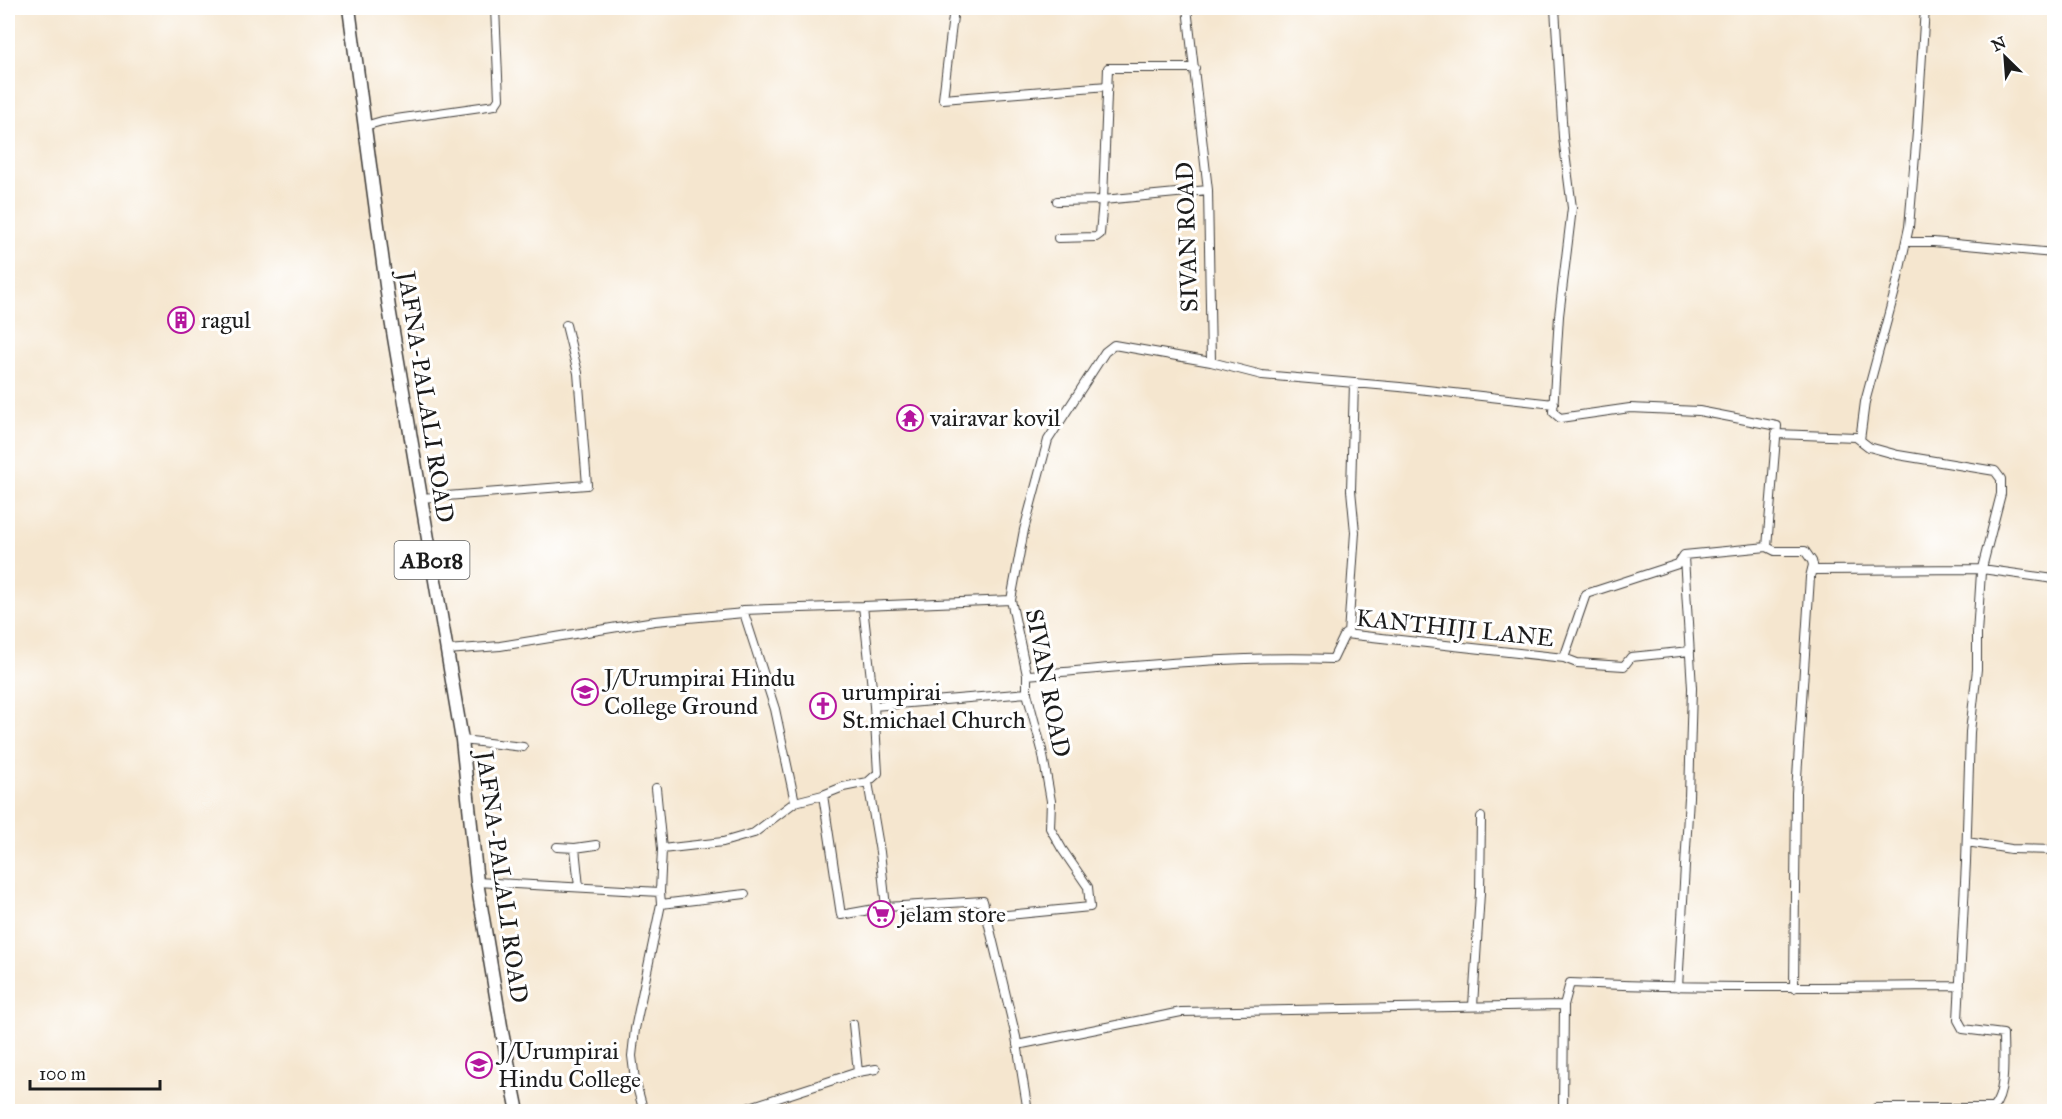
<svg xmlns="http://www.w3.org/2000/svg" width="2062" height="1119" font-family="'IM FELL Great Primer',serif">
<style>
.lines{fill:none;stroke-linecap:round;stroke-linejoin:round}
.minor-casing{stroke:#3d3a37;stroke-width:10}
.primary-casing{stroke:#3d3a37;stroke-width:15}
.minor{stroke:#fff;stroke-width:8}
.primary{stroke:#fff;stroke-width:12}
.labels{text-anchor:middle;stroke-width:6;stroke-linejoin:round;paint-order:stroke}
.shield{fill:#fff;stroke:#606060;stroke-width:1.5}
.shield-label{font-size:22px;font-weight:bold;fill:#1c1c1c}
.street-label{font-size:24px;fill:#1c1c1c;stroke:#fff}
.poi-label{font-size:24px;fill:#1c1c1c;stroke:#fff;text-anchor:start}
</style>
<rect width="100%" height="100%" fill="#fff"/>
<filter id="ink" filterUnits="userSpaceOnUse"><feTurbulence type="fractalNoise" baseFrequency=".0167" numOctaves="2"/><feDisplacementMap in="SourceGraphic" scale="12" xChannelSelector="R" yChannelSelector="G"/><feConvolveMatrix kernelMatrix="1 2 1 2 8 2 1 2 1" color-interpolation-filters="sRGB"/></filter>
<filter id="wash" filterUnits="userSpaceOnUse"><feTurbulence type="fractalNoise" baseFrequency=".008" numOctaves="4" result="noise"/><feDisplacementMap in="SourceGraphic" scale="24" xChannelSelector="R" yChannelSelector="G"/><feGaussianBlur stdDeviation="1.35" result="paint"/><feColorMatrix in="noise" values="0 0 0 0 0 0 0 0 0 0 0 0 0 0 0 0 0 1.4 0 .05"/><feComposite in="paint" operator="in"/></filter>
<g filter="url(#wash)">
<rect width="100%" height="100%" fill="#f5e6cf"/>
</g>
<g filter="url(#ink)">
<g class="lines">
<defs>
<path id="minor" d="M954,8L943,99L1108,86
M1195,68H1108L1103,200L1208,190
M365,126L382,121L495,105L499,99L495,8
M1057,201L1103,200L1100,234L1096,237L1058,238
M1906,242H1933L2054,253
M1211,362L1262,375L1400,387L1554,404
M1776,434L1856,437L1869,447L1898,455L1995,471L2001,479V494L1981,572L1977,634V669L1970,732L1966,862L1958,1020L1963,1029L2003,1034C2003,1054 2007,1093 1993,1108H1876L1875,1112
M1860,440L1865,402L1896,287L1909,227L1917,132L1925,8
M421,498L587,485L578,373L566,325
M1767,547L1775,551H1805L1812,561L1814,570L1982,569L2054,579
M863,606L1011,600
M1348,634L1355,532L1351,490L1354,383
M447,650L500,646L655,621L744,613
M1564,658L1577,663L1624,666L1631,657L1690,651
M1027,675C1129,667 1231,655 1333,659L1345,634L1564,658L1586,594L1678,564L1684,555L1767,547L1777,426L1699,411L1630,408L1560,418L1553,412L1559,316L1572,208L1563,137L1555,8
M462,740L523,747
M868,782L880,852L886,907L983,901L987,917
M656,788L662,849
M823,795L841,915L886,907
M795,802L775,709L743,610L863,606L874,706
M1967,842L2011,849L2054,850
M557,847L575,848
M477,882L660,892L661,904L635,1029L632,1056L635,1080L644,1112
M579,887L575,848L596,845
M660,892L662,849L723,842L754,833L795,802L823,795L843,787L868,782L878,773L874,706L1027,693
M661,904L745,894
M1678,987L1689,797L1692,688L1684,557
M1794,988L1796,793L1810,577L1813,565
M1473,1006L1480,893L1481,817
M1017,1045L1181,1012L1564,1005L1570,983C1700,989 1830,987 1960,986
M858,1072L876,1069
M735,1112L858,1072L853,1024
M1028,1112L1016,1037L987,917L1090,907L1088,887L1062,849L1050,828L1051,801L1042,750L1027,693V675L1011,600L1024,530L1048,440L1105,352L1114,345L1211,362L1208,190L1187,8
M1563,1112L1564,1005"/>
<path id="primary" d="M349,8L389,308L462,740L477,882L502,1032L518,1112"/>
</defs>
<!-- minor casing -->
<use href="#minor" class="minor-casing"/>
<!-- primary casing -->
<use href="#primary" class="primary-casing"/>
<!-- minor -->
<use href="#minor" class="minor"/>
<!-- primary -->
<use href="#primary" class="primary"/>
</g>
</g>
<!-- icons -->
<defs>
<symbol id="building-ring" viewBox="-11 -11 22 22"><circle r="9.5" fill="#fff" stroke="#b5179e" stroke-width="1.5"/><path d="M-4-6H4V6H1V3H-1V6H-4ZM-2.5-4.3h1.7v1.8h-1.7ZM.8-4.3h1.7v1.8H.8ZM-2.5-1h1.7V.8h-1.7ZM.8-1h1.7V.8H.8Z" fill="#b5179e"/></symbol>
<symbol id="temple-ring" viewBox="-11 -11 22 22"><circle r="9.5" fill="#fff" stroke="#b5179e" stroke-width="1.5"/><path d="M0-6L5-2H3V0L6.5 2.5H4V6H1.5V3h-3V6H-4V2.5H-6.5L-3 0V-2H-5Z" fill="#b5179e"/></symbol>
<symbol id="school-ring" viewBox="-11 -11 22 22"><circle r="9.5" fill="#fff" stroke="#b5179e" stroke-width="1.5"/><path d="M0-5L7-2L0 1L-7-2ZM-4 1L0 2.5L4 1V4Q0 6-4 4Z" fill="#b5179e"/></symbol>
<symbol id="church-ring" viewBox="-11 -11 22 22"><circle r="9.5" fill="#fff" stroke="#b5179e" stroke-width="1.5"/><path d="M-1.2-6h2.4v3.5h3.3v2.4h-3.3V6h-2.4V-.1h-3.3v-2.4h3.3Z" fill="#b5179e"/></symbol>
<symbol id="supermarket-ring" viewBox="-11 -11 22 22"><circle r="9.5" fill="#fff" stroke="#b5179e" stroke-width="1.5"/><path d="M-6-5.5h2.5l.6 2H6L4.5 2H-2.5L-4.4-4H-6ZM-1.5 3.2a1.3 1.3 0 1 0 .1 0ZM3 3.2a1.3 1.3 0 1 0 .1 0Z" fill="#b5179e"/></symbol>
</defs>
<g fill-rule="evenodd">
<use href="#building-ring" x="166" y="305" width="30" height="30"/>
<use href="#temple-ring" x="895" y="403" width="30" height="30"/>
<use href="#school-ring" x="570" y="677" width="30" height="30"/>
<use href="#church-ring" x="808" y="691" width="30" height="30"/>
<use href="#supermarket-ring" x="866" y="899" width="30" height="30"/>
<use href="#school-ring" x="464" y="1050" width="30" height="30"/>
</g>
<g class="labels">
<!-- shield labels -->
<rect class="shield" x="394.5" y="541" width="75" height="38" rx="4.5"/>
<g class="shield-label">
<text x="432" y="568">AB018</text>
</g>
<!-- street labels -->
<g class="street-label">
<text transform="translate(1187 237) rotate(-92)" y="8">SIVAN ROAD</text>
<text transform="translate(426 397) rotate(81)" y="8">JAFNA-PALALI ROAD</text>
<text transform="translate(1455 628) rotate(6)" y="8">KANTHIJI LANE</text>
<text transform="translate(1048 683) rotate(79)" y="8">SIVAN ROAD</text>
<text transform="translate(502 877) rotate(82)" y="8">JAFNA-PALALI ROAD</text>
</g>
<!-- poi labels -->
<g class="poi-label">
<text x="201" y="328">ragul</text>
<text x="930" y="426">vairavar kovil</text>
<text x="604" y="686">J/Urumpirai Hindu<tspan x="604" dy="28">College Ground</tspan></text>
<text x="842" y="700">urumpirai<tspan x="842" dy="28">St.michael Church</tspan></text>
<text x="900" y="922">jelam store</text>
<text x="498" y="1059">J/Urumpirai<tspan x="498" dy="28">Hindu College</tspan></text>
</g>
</g>
<!-- margin -->
<rect width="2062" height="1119" fill="none" stroke="#fff" stroke-width="30"/>
<!-- north arrow -->
<g transform="translate(2005 57) rotate(335)" stroke="#ffffff" stroke-width="4.5" paint-order="stroke">
<path d="M0-4.5L10 22L0 15L-10 22Z" fill="#1c1c1c"/>
<text y="-9" font-size="16" font-weight="bold" text-anchor="middle" fill="#1c1c1c">N</text>
</g>
<!-- scale -->
<path d="M30 1080v9h130v-9" fill="none" stroke="#1c1c1c" stroke-width="3"/>
<text x="39" y="1080" font-size="18" fill="#1c1c1c" stroke="#ffffff" stroke-width="4.5" paint-order="stroke">100 m</text>
</svg>
